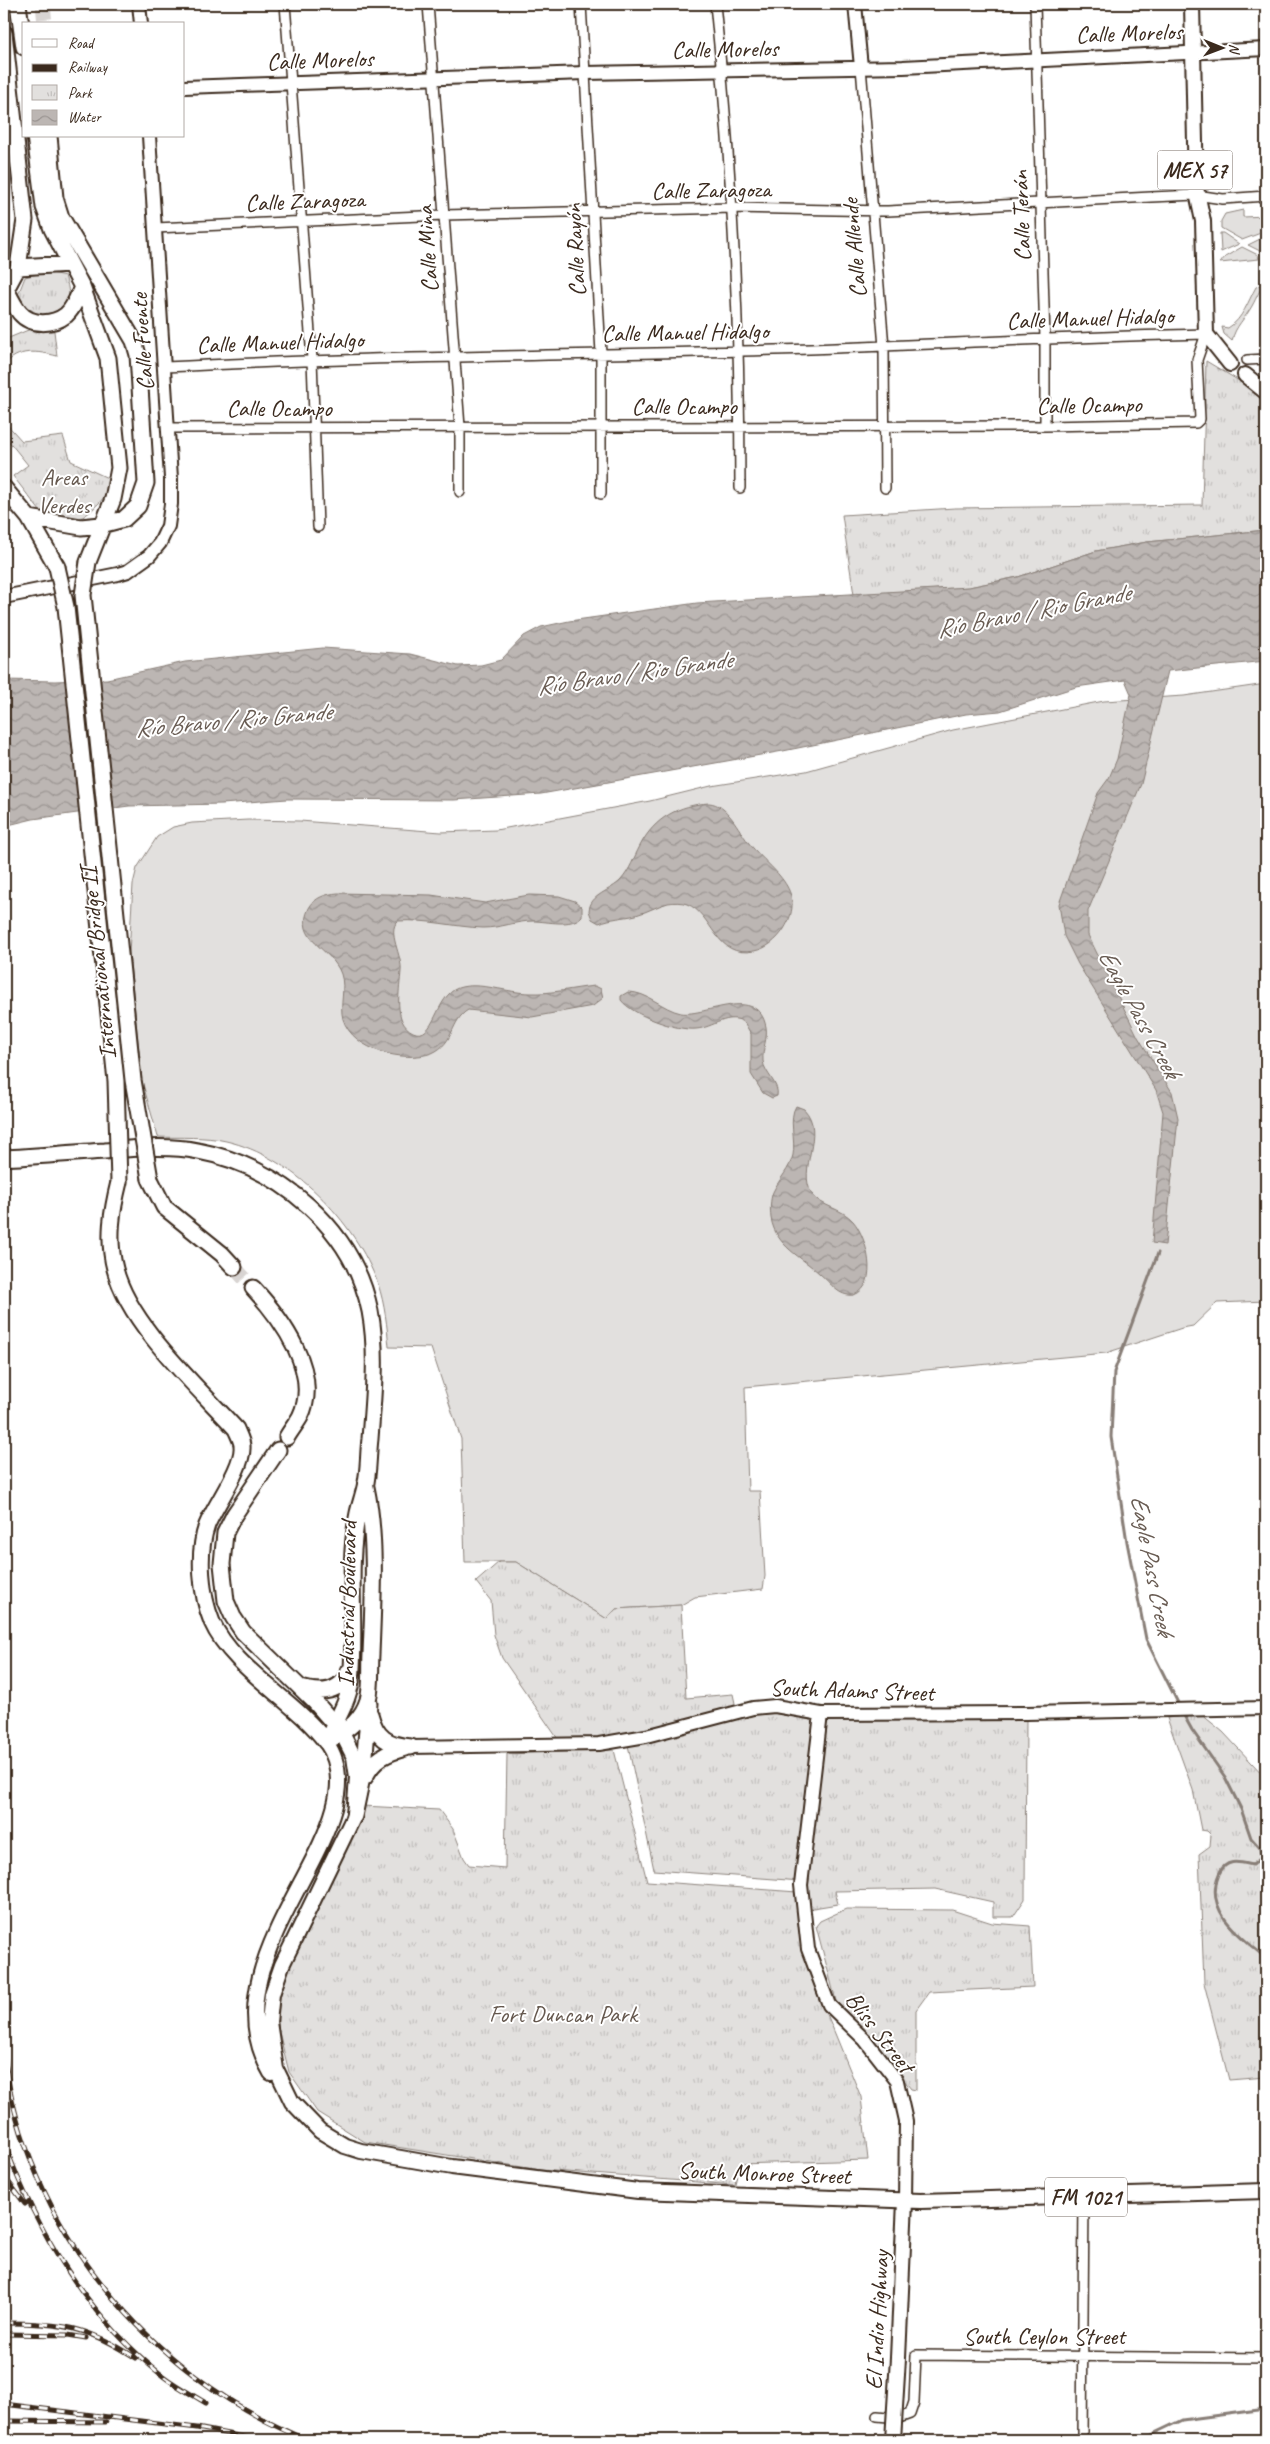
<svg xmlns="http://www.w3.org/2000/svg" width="1270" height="2444" font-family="Caveat,sans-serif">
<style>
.grass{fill:#e2e0de;stroke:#8e857e}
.park{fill:url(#park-tufts);stroke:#8e857e}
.water{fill:url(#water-waves);stroke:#887e77}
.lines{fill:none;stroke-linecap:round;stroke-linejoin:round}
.stream{stroke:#887e77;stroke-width:3}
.highway-tunnel{stroke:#d8d4d2;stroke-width:15;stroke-dasharray:15 8;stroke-linecap:butt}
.street-casing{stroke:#3b2a1e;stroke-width:12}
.secondary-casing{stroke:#3b2a1e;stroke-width:16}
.primary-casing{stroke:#3b2a1e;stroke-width:18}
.highway-casing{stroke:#3b2a1e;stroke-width:19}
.street{stroke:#fff;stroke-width:9}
.secondary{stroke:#fff;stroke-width:12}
.primary{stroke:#fff;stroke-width:14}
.highway{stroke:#fff;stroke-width:15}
.rail-casing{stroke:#3b2a1e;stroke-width:5}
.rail{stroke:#fff;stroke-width:3;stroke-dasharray:9;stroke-linecap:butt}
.primary-bridge-casing{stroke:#3b2a1e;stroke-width:18;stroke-linecap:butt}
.highway-bridge-casing{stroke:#3b2a1e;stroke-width:19;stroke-linecap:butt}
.primary-bridge{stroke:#fff;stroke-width:14}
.highway-bridge{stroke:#fff;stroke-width:15}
.labels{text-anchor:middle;stroke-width:4;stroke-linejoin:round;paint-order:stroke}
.shield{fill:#fff;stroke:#766a62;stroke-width:1}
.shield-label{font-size:22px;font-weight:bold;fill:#3b2a1e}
.street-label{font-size:24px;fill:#3b2a1e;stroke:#fff}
.park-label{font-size:24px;fill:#65584e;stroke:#fff}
.water-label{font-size:25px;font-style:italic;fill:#685b52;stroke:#fff}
</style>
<defs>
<pattern id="park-tufts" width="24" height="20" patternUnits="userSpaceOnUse" patternTransform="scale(1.25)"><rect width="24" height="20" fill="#e2e0de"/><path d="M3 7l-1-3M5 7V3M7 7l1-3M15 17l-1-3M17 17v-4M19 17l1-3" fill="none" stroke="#c3c0be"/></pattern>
<pattern id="water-waves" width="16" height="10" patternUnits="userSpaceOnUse" patternTransform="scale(1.25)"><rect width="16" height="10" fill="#bcb6b3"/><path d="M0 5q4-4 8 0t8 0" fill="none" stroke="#9a9491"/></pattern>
</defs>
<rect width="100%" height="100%" fill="#fff"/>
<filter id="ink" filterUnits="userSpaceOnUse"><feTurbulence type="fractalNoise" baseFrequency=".02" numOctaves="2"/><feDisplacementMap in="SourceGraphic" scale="10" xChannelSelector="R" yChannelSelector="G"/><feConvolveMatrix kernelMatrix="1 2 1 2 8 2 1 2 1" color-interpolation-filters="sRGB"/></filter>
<g filter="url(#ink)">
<!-- grass -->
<path class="grass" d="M1243,210V217L1266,216V231L1242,240L1221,228V221L1225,214Z
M1220,233H1223L1239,244L1221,252Z
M1266,236V254L1248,245Z
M1242,247L1258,255L1259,259L1220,263L1225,257Z
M1266,283C1259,290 1257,297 1252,306C1245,319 1235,326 1232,341L1224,334L1222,327L1228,328C1243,319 1248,301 1256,287Z
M1266,684V1301L1217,1303L1193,1326L1182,1328L1106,1353L745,1387L748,1491H760L765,1576L763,1589L695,1597L681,1605L616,1609L607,1619L516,1562H465L461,1439L431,1348L389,1347C387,1326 385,1305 378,1284C355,1221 292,1156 226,1141C205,1136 180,1138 158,1137L142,1081L129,953L133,884L137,868L157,837L173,827L192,823L248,820L300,821L441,832L496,830L650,801L711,786L806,771L953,730L1104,701L1184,696Z"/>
<!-- park -->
<path class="park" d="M46,272L65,276C74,302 67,315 39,315L18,301V295L25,277Z
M33,328L54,331L57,356C38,351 17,348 4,366V340Z
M1206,361L1266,397V530L1147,542L1096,551L1018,577L969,587L854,595L842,515L955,508L1202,505Z
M4,421L22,441L63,436L71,461L112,480C112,492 89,516 78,519C71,521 64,521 57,522L40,511L13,476L28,465L7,439L4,440Z
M499,1562H516L607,1619L616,1609L681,1605L686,1698L733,1694L736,1708L634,1734L560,1742L502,1658L494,1635L491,1601L476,1582Z
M767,1712L813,1720L817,1745L801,1881L654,1870L628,1745Z
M1201,1714L1223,1732L1266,1778V2077L1229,2080L1204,1983L1199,1854L1210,1846L1211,1835L1207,1831L1201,1830L1193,1790L1167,1718Z
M1026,1717L1025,1899L1013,1917H993V1902L935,1889L835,1891L838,1904L807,1909L811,1841L825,1718Z
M614,1750L647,1881L797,1892L802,1953L861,2097L868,2160L739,2164L735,2185L541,2170L365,2142L317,2112L289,2072L279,2032L277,2010L285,1977L344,1853L363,1806L439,1810L453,1829L464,1858L469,1865L505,1868L507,1754Z
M846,1909L952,1910L992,1923L1030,1926L1033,1987L929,1992L916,2010V2090L911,2089L867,2033L836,2001L816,1926L820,1921Z"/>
<!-- water -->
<path class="water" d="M1266,530V661L1168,671L1141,784L1088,911V935L1138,1037L1172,1092L1178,1118L1165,1245L1152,1243L1163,1112L1156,1090L1078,964L1064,936L1059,904L1098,793L1109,778L1117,759L1131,694L1125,680L1076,687L1000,711L966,714L783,751L541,794L454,800L287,799L222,804L129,806L33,819L4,826V680L55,681L107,679L185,662L323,648L410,654L458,666L481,665L501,660L524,636L541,627L569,621L697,603L969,587L1018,577L1096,551L1147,542Z
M709,803C727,804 738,829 748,842C770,870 809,889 784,929C777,940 766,949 754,951C715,959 713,914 687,904C682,902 674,902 668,903C657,906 647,912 636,915C624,918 611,918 599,923L592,919L589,911C590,894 611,891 621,880C630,870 634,857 640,846C654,818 679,805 709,803Z
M338,893L431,895L485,903L529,895L559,896L575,901L582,907V916C571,928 548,921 533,921C516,921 501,928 483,928C455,927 427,919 398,921C386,931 403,957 401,971C400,989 392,1022 413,1032C435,1042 435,996 458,988C479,981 508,993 530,993C551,994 574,988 595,986L601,989L603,998L593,1006L532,1017L468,1010C450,1021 455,1043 432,1053C404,1063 353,1051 343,1019C339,1005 346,989 341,974C332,948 293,940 309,908C315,897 326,894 338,893Z
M628,992C648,992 662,1009 681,1013C705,1017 758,984 766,1027C768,1038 762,1049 763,1061C764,1073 780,1084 777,1096L772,1098L763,1093L751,1074V1034L744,1022C728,1012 713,1028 696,1029C677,1031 632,1015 621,1000V996Z
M796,1106L804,1109C827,1133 796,1169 812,1194C821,1207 842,1208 853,1221C867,1237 880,1285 854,1295C838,1297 831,1283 820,1274C801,1256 776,1247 771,1218C770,1209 770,1200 773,1192C779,1179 790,1169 793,1155C796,1141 788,1118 796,1106Z"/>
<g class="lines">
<!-- stream -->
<path class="stream" d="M1158,1253L1114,1372L1111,1437L1127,1542L1146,1639L1180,1707
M1182,1712L1192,1730L1225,1777L1241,1809L1251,1838L1260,1848L1261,1858L1253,1865C1239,1862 1226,1858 1219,1874C1203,1911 1241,1937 1266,1958
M1140,2440L1182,2420L1266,2409"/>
<!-- highway-tunnel -->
<path class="highway-tunnel" d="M43,4L45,24
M234,1267L253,1288"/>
<defs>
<path id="street" d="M285,4L312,359L318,527
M428,4L460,427V492
M581,4L601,353V494
M715,4C732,165 740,326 740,488
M1035,4L1045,339V426
M861,67L884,347L885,488
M155,228L444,215L733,208L888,211L1151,197L1196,195L1223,199L1266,196
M1247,360L1266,359
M165,367C357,357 549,356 741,351C896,347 1051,337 1206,334L1197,360L1200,419L1196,423L1045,426L169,428
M877,2416L899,2418L910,2414L914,2402L916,2355L1266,2358
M1082,2440L1084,2197"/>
<path id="secondary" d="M139,4L141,24
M855,4L861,67
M184,87L585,73L903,67L1266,49
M4,597L118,574L128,571L149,556L160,543L168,526L171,504V478L149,136
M821,1714L801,1885L808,1949L829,2005L865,2040L897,2081L906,2121L905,2201
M411,1747L599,1744L646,1736L753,1708L775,1706L821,1714L1026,1713L1266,1708"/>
<path id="primary" d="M1192,4L1196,188L1203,221L1206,334L1230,364
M1245,375L1266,392
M342,1733L354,1757L357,1777L354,1816L282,1965L272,1994L269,2022L276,2069L292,2102L320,2131L345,2146L361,2151L452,2167L638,2191L921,2201L1266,2191
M271,2073C201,1954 386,1826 326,1742
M898,2358L905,2201"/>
<path id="highway" d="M18,4L24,47
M4,33L25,220L18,267L4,293
M35,136L44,207L52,229L82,287L108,358L119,468L113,499L88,562
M18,267L70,264
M6,289C10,297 14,306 20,313C31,326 53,325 66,315C74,308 78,296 82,287
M4,488L29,518L57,567
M29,518L81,527L101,525L124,519L138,506L146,483L138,355L134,341L61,217L55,198L49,136
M4,1158C38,1156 72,1153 105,1151C136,1148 168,1145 198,1151C279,1166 353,1228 370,1311C378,1353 373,1396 370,1439C368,1454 369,1472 365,1487C363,1496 360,1504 358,1513C346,1569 357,1625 351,1681C348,1703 335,1722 326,1742
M150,1179L164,1207L222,1254L234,1267
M119,1182C112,1210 107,1239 115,1269C129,1325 197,1386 236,1429C238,1434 242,1441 242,1446C244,1466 215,1505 207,1525C197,1553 201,1595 212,1622C232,1668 296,1701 326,1742
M253,1288C281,1318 322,1373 300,1417C296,1424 291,1430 287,1437
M278,1450L234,1515L225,1533L222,1564L226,1601L233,1617L243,1632L315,1702L342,1733
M301,1688C321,1694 341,1693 349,1671
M370,1714C376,1738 388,1745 411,1747
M333,1738C349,1729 362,1719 368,1700C372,1686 370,1669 371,1654C373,1602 377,1538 366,1487
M365,1777C374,1759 386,1753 405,1748
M354,1816L364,1768L369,1703"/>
</defs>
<!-- street casing -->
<use href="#street" class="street-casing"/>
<!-- secondary casing -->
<use href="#secondary" class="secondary-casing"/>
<!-- primary casing -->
<use href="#primary" class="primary-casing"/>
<!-- highway casing -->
<use href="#highway" class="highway-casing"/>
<!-- street -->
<use href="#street" class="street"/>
<!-- secondary -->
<use href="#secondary" class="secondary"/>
<!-- primary -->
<use href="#primary" class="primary"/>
<!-- highway -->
<use href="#highway" class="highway"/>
<defs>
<path id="rail" d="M4,2054C25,2225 149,2376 307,2440
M4,2142C36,2231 88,2317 163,2376C176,2386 191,2394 206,2403
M4,2176L25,2204
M4,2323C61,2323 87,2326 136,2358
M4,2334L68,2335L86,2338
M4,2404L197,2428L254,2439
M4,2421L106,2422"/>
</defs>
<!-- rail casing -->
<use href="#rail" class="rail-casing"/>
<!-- rail -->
<use href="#rail" class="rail"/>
<defs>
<path id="primary-bridge" d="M893,2440L898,2358"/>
<path id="highway-bridge" d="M88,562L83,595L133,1080L150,1179
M57,567L66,607L116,1081L119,1182"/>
</defs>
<!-- primary-bridge casing -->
<use href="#primary-bridge" class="primary-bridge-casing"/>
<!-- highway-bridge casing -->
<use href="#highway-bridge" class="highway-bridge-casing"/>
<!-- primary-bridge -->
<use href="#primary-bridge" class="primary-bridge"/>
<!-- highway-bridge -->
<use href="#highway-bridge" class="highway-bridge"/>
</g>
</g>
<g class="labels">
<!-- shield labels -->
<g class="shield">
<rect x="1157.5" y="150.5" width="75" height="39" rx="4"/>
<rect x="1045" y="2177.5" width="82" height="39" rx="4"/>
</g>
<g class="shield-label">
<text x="1195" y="178">MEX 57</text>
<text x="1086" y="2205">FM 1021</text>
</g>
<!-- street labels -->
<g class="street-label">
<text transform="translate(1129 33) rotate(-2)" y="8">Calle Morelos</text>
<text transform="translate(725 49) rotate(-1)" y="8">Calle Morelos</text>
<text transform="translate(320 60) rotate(-2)" y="8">Calle Morelos</text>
<text transform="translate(711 190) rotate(-1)" y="8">Calle Zaragoza</text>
<text transform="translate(305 201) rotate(-2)" y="8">Calle Zaragoza</text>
<text transform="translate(1021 216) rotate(-92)" y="8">Calle Terán</text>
<text transform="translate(854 248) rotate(-95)" y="8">Calle Allende</text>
<text transform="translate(427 249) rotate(-94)" y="8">Calle Mina</text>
<text transform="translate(575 250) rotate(-93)" y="8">Calle Rayón</text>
<text transform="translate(1090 318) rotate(-2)" y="8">Calle Manuel Hidalgo</text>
<text transform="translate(685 332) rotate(-1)" y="8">Calle Manuel Hidalgo</text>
<text transform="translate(142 342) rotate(-94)" y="8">Calle Fuente</text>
<text transform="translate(280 342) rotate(-2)" y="8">Calle Manuel Hidalgo</text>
<text transform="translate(1089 405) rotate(-1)" y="8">Calle Ocampo</text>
<text x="684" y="414">Calle Ocampo</text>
<text x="279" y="416">Calle Ocampo</text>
<text transform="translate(98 963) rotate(-96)" y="8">International Bridge II</text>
<text transform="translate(347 1604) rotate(-89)" y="8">Industrial Boulevard</text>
<text transform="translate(852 1690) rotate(2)" y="8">South Adams Street</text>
<text transform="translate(880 2032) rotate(52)" y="8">Bliss Street</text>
<text transform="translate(764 2173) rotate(2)" y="8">South Monroe Street</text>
<text transform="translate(877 2320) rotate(-87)" y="8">El Indio Highway</text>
<text x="1044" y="2344">South Ceylon Street</text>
</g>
<!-- park labels -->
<g class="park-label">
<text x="64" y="485">Areas<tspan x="64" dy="28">Verdes</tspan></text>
<text x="563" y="2022">Fort Duncan Park</text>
</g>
<!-- water labels -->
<g class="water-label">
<text transform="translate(1033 610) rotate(-11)" y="9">Río Bravo / Rio Grande</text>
<text transform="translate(634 672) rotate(-8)" y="9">Río Bravo / Rio Grande</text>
<text transform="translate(233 719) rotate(-5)" y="9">Río Bravo / Rio Grande</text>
<text transform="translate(1140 1013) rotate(61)" y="9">Eagle Pass Creek</text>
<text transform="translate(1153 1565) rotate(79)" y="9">Eagle Pass Creek</text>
</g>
</g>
<!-- margin -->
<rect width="1270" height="2444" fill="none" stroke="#fff" stroke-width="20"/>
<rect x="10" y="10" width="1250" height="2424" fill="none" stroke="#3b2a1e" stroke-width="2" filter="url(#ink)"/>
<!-- legend -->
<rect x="22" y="22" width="162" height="115" fill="#ffffff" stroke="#b1aaa5"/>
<rect x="32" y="39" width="25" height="8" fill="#ffffff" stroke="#b1aaa5"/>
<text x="68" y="48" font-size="15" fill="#3b2a1e">Road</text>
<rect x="32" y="64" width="25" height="8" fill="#3b2a1e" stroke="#b1aaa5"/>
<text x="68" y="72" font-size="15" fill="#3b2a1e">Railway</text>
<rect x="32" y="85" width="25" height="15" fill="url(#park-tufts)" stroke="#b1aaa5"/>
<text x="68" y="98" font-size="15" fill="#3b2a1e">Park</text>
<rect x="32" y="110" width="25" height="15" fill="url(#water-waves)" stroke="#b1aaa5"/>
<text x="68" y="122" font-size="15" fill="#3b2a1e">Water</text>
<!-- north arrow -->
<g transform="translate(1222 48) rotate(91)" stroke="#ffffff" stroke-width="4" paint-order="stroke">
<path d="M0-4L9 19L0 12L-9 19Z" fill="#3b2a1e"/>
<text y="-8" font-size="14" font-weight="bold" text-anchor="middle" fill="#3b2a1e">N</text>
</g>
</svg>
